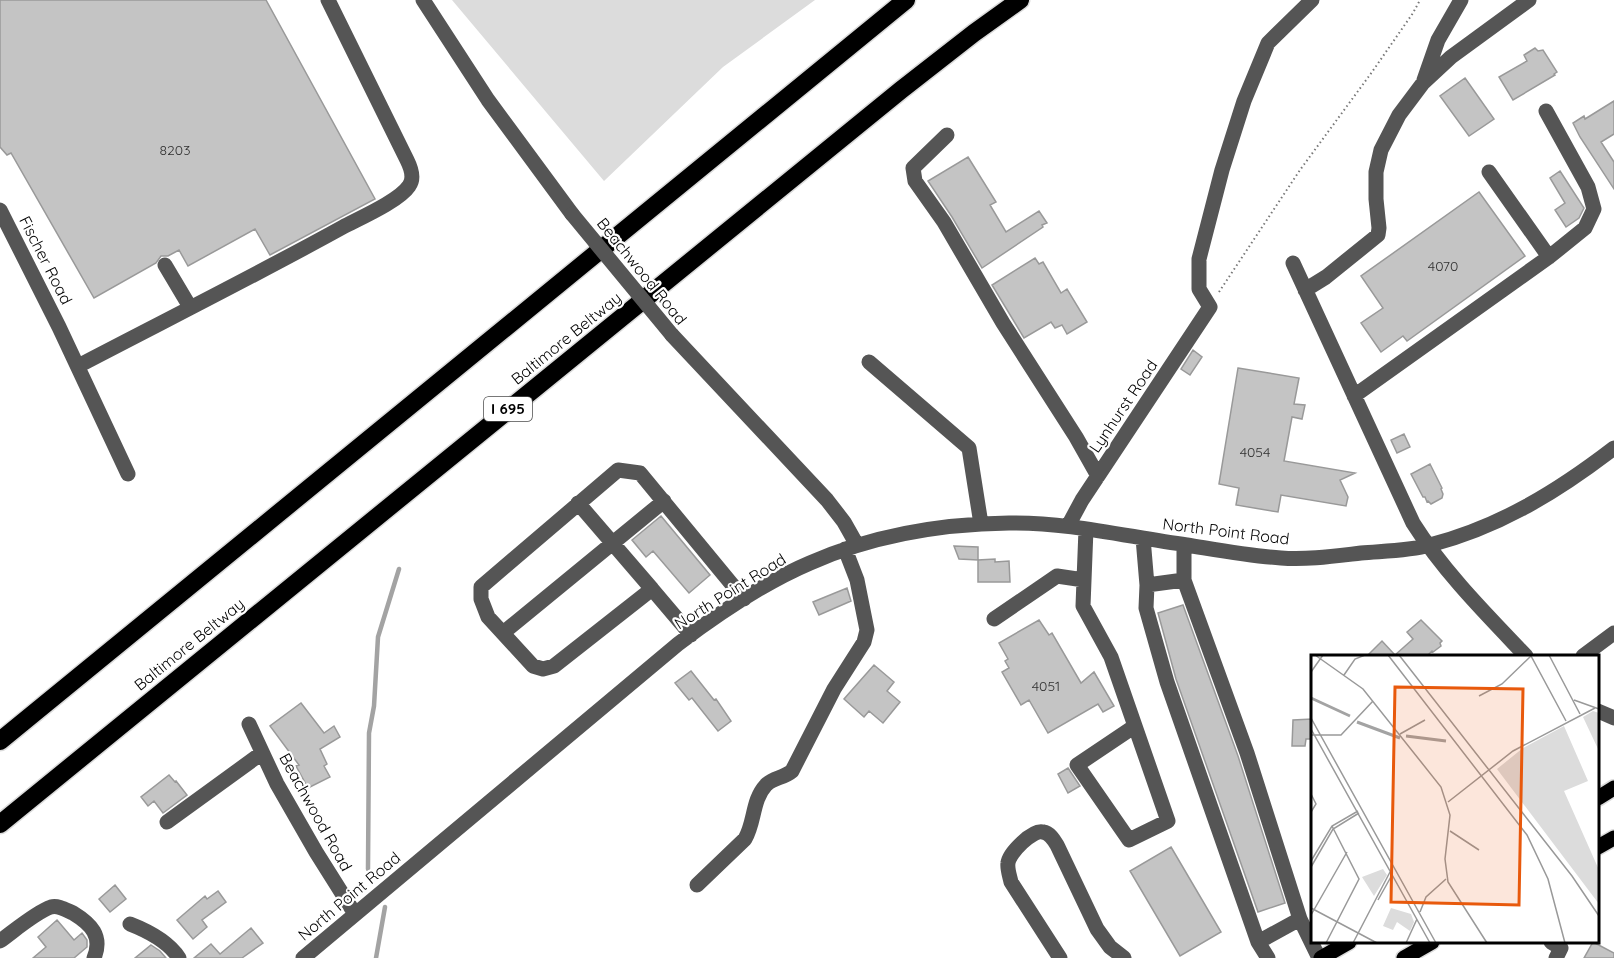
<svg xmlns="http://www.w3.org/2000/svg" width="1614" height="958" font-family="Quicksand,sans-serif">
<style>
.green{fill:#dcdcdc}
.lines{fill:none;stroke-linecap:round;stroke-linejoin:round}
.stream{stroke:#a3a3a3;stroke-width:4.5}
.building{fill:#c4c4c4;stroke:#999;stroke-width:1.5}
.major-casing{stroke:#dbdbdb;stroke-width:18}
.highway-casing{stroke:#dbdbdb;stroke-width:21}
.path{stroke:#777;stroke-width:2;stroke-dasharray:1.5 3;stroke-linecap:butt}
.minor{stroke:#555;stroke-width:15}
.major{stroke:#000;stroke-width:15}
.highway{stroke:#000;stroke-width:18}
.minor-bridge{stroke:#555;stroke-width:15}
.labels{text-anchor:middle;stroke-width:4.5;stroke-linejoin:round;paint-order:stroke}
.number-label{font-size:14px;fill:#313131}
.shield{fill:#fff;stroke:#4c4c4c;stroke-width:1.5}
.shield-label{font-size:15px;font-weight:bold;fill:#000}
.street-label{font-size:16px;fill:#000;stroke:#fff}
.inset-river{fill:none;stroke:#a3a3a3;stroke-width:3}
.inset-road{fill:none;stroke:#999;stroke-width:1.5}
.view{fill:#e8590c;fill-opacity:0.15;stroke:#e8590c;stroke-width:3}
.inset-edge{fill:none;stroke:#000;stroke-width:3}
</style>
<rect width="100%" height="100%" fill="#fff"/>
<!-- green -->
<path class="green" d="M452,0H815L723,67L604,181Z"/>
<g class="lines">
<!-- stream -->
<path class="stream" d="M368,869L369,733L374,706L378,637L399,569
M376,958L385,907"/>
</g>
<!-- building -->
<path class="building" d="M0,0H266L375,199L270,255L255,229L188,266L179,250L168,256H161L156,263L94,298L11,153L7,155L0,147Z
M1535,48L1538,51L1543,50L1557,72L1554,74L1555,75L1513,100L1499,77L1527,61L1524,55Z
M1465,78L1494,119L1469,136L1440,96Z
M1614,101V134L1601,142L1614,162V189L1580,137L1573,123L1584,116L1585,119Z
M968,157L996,202L990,205L1006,232L1039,211L1047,223L1042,225L1043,227L982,268L952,217L928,181Z
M1560,171L1584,208L1579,218L1566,227L1555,210L1565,203L1550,178Z
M1479,192L1525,256L1407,341L1403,336L1381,352L1361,323L1383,308L1361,276Z
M1035,258L1039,264L1043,262L1061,293L1067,289L1087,322L1067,334L1062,325L1055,328L1051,322L1024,338L992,285Z
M1193,350L1202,357L1190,375L1181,369Z
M1238,368L1299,378L1294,404L1305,405L1302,419L1292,417L1284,461L1355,473L1340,480L1348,497L1346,506L1281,495L1278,512L1236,505L1239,488L1219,484Z
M1404,434L1410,447L1397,453L1391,440Z
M1430,464L1442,488L1441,489L1443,494L1442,498L1431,504L1428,501L1427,502L1425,497H1423L1411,474Z
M661,516L710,575L689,593L653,551L646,557L632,540Z
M954,546L978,547V560L959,559Z
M995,559V562L1009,561L1010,582H978V560Z
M847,588L851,601L819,615L813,602Z
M1183,605L1238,756L1285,903L1258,912L1176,679L1158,613Z
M1039,620L1049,635L1052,633L1081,683L1094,672L1114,706L1103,712L1098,704L1048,733L1029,700L1021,705L1002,672L1009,668L1005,661L1008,659L999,643Z
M1421,620L1442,641L1440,643L1441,646L1433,652L1432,651L1426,657H1366L1382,641L1395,655L1413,639L1407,632Z
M874,665L894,682L887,691L900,702L883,723L869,711L864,717L844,699Z
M691,671L714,700L716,699L731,721L718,731L692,698L689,700L675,683Z
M301,703L324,733L334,726L340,737L320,749L327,764L324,766L330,777L308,788L296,766L299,765L270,726Z
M1312,719V739H1306L1305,746H1292L1293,720Z
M1068,768L1080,786L1068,793L1058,774Z
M169,775L175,782L176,781L187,795L163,813L154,801L148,806L141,797Z
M1171,847L1221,932L1180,956L1130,871Z
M115,885L126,899L110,912L99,899Z
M218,891L226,902L202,920L207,927L193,939L177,920L205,896L207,899Z
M57,920L74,940L82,933L87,940V947L74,958H33L46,947L38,937Z
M251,928L263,943L242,958H194L211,944L220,954Z
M1593,942L1614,953V958H1584Z
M151,945L160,951L166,958H135Z"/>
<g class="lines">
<defs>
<path id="major" d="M1598,798L1614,788
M1598,847L1614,838
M1321,958L1349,942
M1404,958L1432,942"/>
<path id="highway" d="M0,741L906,0
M0,824L901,90L974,33L1020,0"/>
</defs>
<!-- major casing -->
<use href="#major" class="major-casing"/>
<!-- highway casing -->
<use href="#highway" class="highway-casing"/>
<!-- path -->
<path class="path" d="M1219,292L1300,170L1372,72L1413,13L1420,0"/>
<!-- minor -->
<path class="minor" d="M423,0L488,100L572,214
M1424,80L1438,40L1461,0
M947,135L913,168L915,181L944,222L1003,323L1076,437L1098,476
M1489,172L1549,257
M0,210L59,327L128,474
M1293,263L1413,523C1444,572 1486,614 1526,656
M165,265L190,307
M1305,290L1326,277L1378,235L1379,228L1376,199V172L1381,150L1399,115L1423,83L1451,57L1529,0
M672,335L827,500L844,522L857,545
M869,362L969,448L981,524
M78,366C166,320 256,275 343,227C360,218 399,201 409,186C415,178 411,168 407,160L328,0
M1354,396L1549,257L1585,228L1594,209L1588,187L1546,111
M578,503L652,589L554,666L543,669L533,666L488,617L481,599V587L618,470L640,473L744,599
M1068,526L1082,500L1210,307L1199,289V259L1222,170L1244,101L1268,43L1312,0
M1086,529L1083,606L1111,657L1168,821L1129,840L1077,765L1135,726
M1143,538L1147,585L1146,608L1167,682L1258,942L1268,958
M1184,545V580L1247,753L1300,919L1319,958
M1147,585L1184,580
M652,589L691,635
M994,619L1057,576L1084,580
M503,633L664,501
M1583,656L1614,633
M1598,711L1614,718
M249,724L277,784L316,852L355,914
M167,822L262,753
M697,885L745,839C755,822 752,800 766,785C772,778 784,778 792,771L834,689L864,642L867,630L857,580L845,549
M130,924C148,931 168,941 179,958
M0,941C14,931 36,912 51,907C58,905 66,910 73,913C91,924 103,936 94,958
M1258,942L1300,919
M1551,942L1561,948L1556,958
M303,958L678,644C719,613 763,583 810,563C873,535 941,524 1009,523C1069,522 1128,537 1187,545C1218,550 1250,556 1281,558C1307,560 1335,556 1361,553C1383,551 1408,551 1430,545C1500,527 1558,491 1614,448
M1060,958L1011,882C1010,877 1007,869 1008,863C1009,853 1033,829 1043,832C1050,833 1054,840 1057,845L1097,929L1110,947L1124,958"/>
<!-- major -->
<use href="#major" class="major"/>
<!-- highway -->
<use href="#highway" class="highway"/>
<!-- minor-bridge -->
<path class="minor-bridge" d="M572,214L672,335"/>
</g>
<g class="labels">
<!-- number labels -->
<g class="number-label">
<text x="175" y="155">8203</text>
<text x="1443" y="271">4070</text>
<text x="1255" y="457">4054</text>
<text x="1046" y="691">4051</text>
</g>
<!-- shield labels -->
<rect class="shield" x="484" y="397" width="48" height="24" rx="4.5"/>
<g class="shield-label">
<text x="508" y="414">I 695</text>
</g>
<!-- street labels -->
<g class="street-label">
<text transform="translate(46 260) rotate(63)" y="6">Fischer Road</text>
<text transform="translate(642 271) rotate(51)" y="6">Beachwood Road</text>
<text transform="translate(566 338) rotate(-39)" y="6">Baltimore Beltway</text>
<text transform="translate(1123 406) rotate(-56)" y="6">Lynhurst Road</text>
<text transform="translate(1226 531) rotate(7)" y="6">North Point Road</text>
<text transform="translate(730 591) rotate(-32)" y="6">North Point Road</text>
<text transform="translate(189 644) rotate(-39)" y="6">Baltimore Beltway</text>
<text transform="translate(316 812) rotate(61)" y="6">Beachwood Road</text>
<text transform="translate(349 896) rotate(-40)" y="6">North Point Road</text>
</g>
</g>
<!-- overview -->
<g transform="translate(1311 655)">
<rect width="288" height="288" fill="#fff"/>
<path d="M282,56L288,58V96L272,62ZM253,71L277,126L253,136L288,215V249L186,114L212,93ZM72,214L76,220L63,241L51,222ZM80,253L100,259L103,267L99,276L86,267L82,275L72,271Z" fill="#dcdcdc"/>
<path class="inset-river" d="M0,43L39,61M46,67L89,83M95,81L135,86"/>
<path class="inset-road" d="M4,0L52,34L130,132L139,160L134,204L137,227L176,288M77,0L216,180L237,224L254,288M88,0L261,221L288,261M238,0L269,59M0,17L12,0M33,20L44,4L54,0M168,41L191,29L220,1L255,66M263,45L288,54M0,63L125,288M0,74L119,288M89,79L114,65M0,80H30L62,46M0,139L5,149L0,157M137,147L202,96L284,53M139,176L168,195M0,206L21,171L47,156M0,212L22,174L48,158M67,245L81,220M0,253L66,288M109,257L115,242L135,224M0,260L36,197M15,288L48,224L21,171M42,288L79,217M95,288L106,264"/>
<path class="view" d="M84,32L212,34L208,250L80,247Z"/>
<rect width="288" height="288" class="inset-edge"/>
</g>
</svg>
